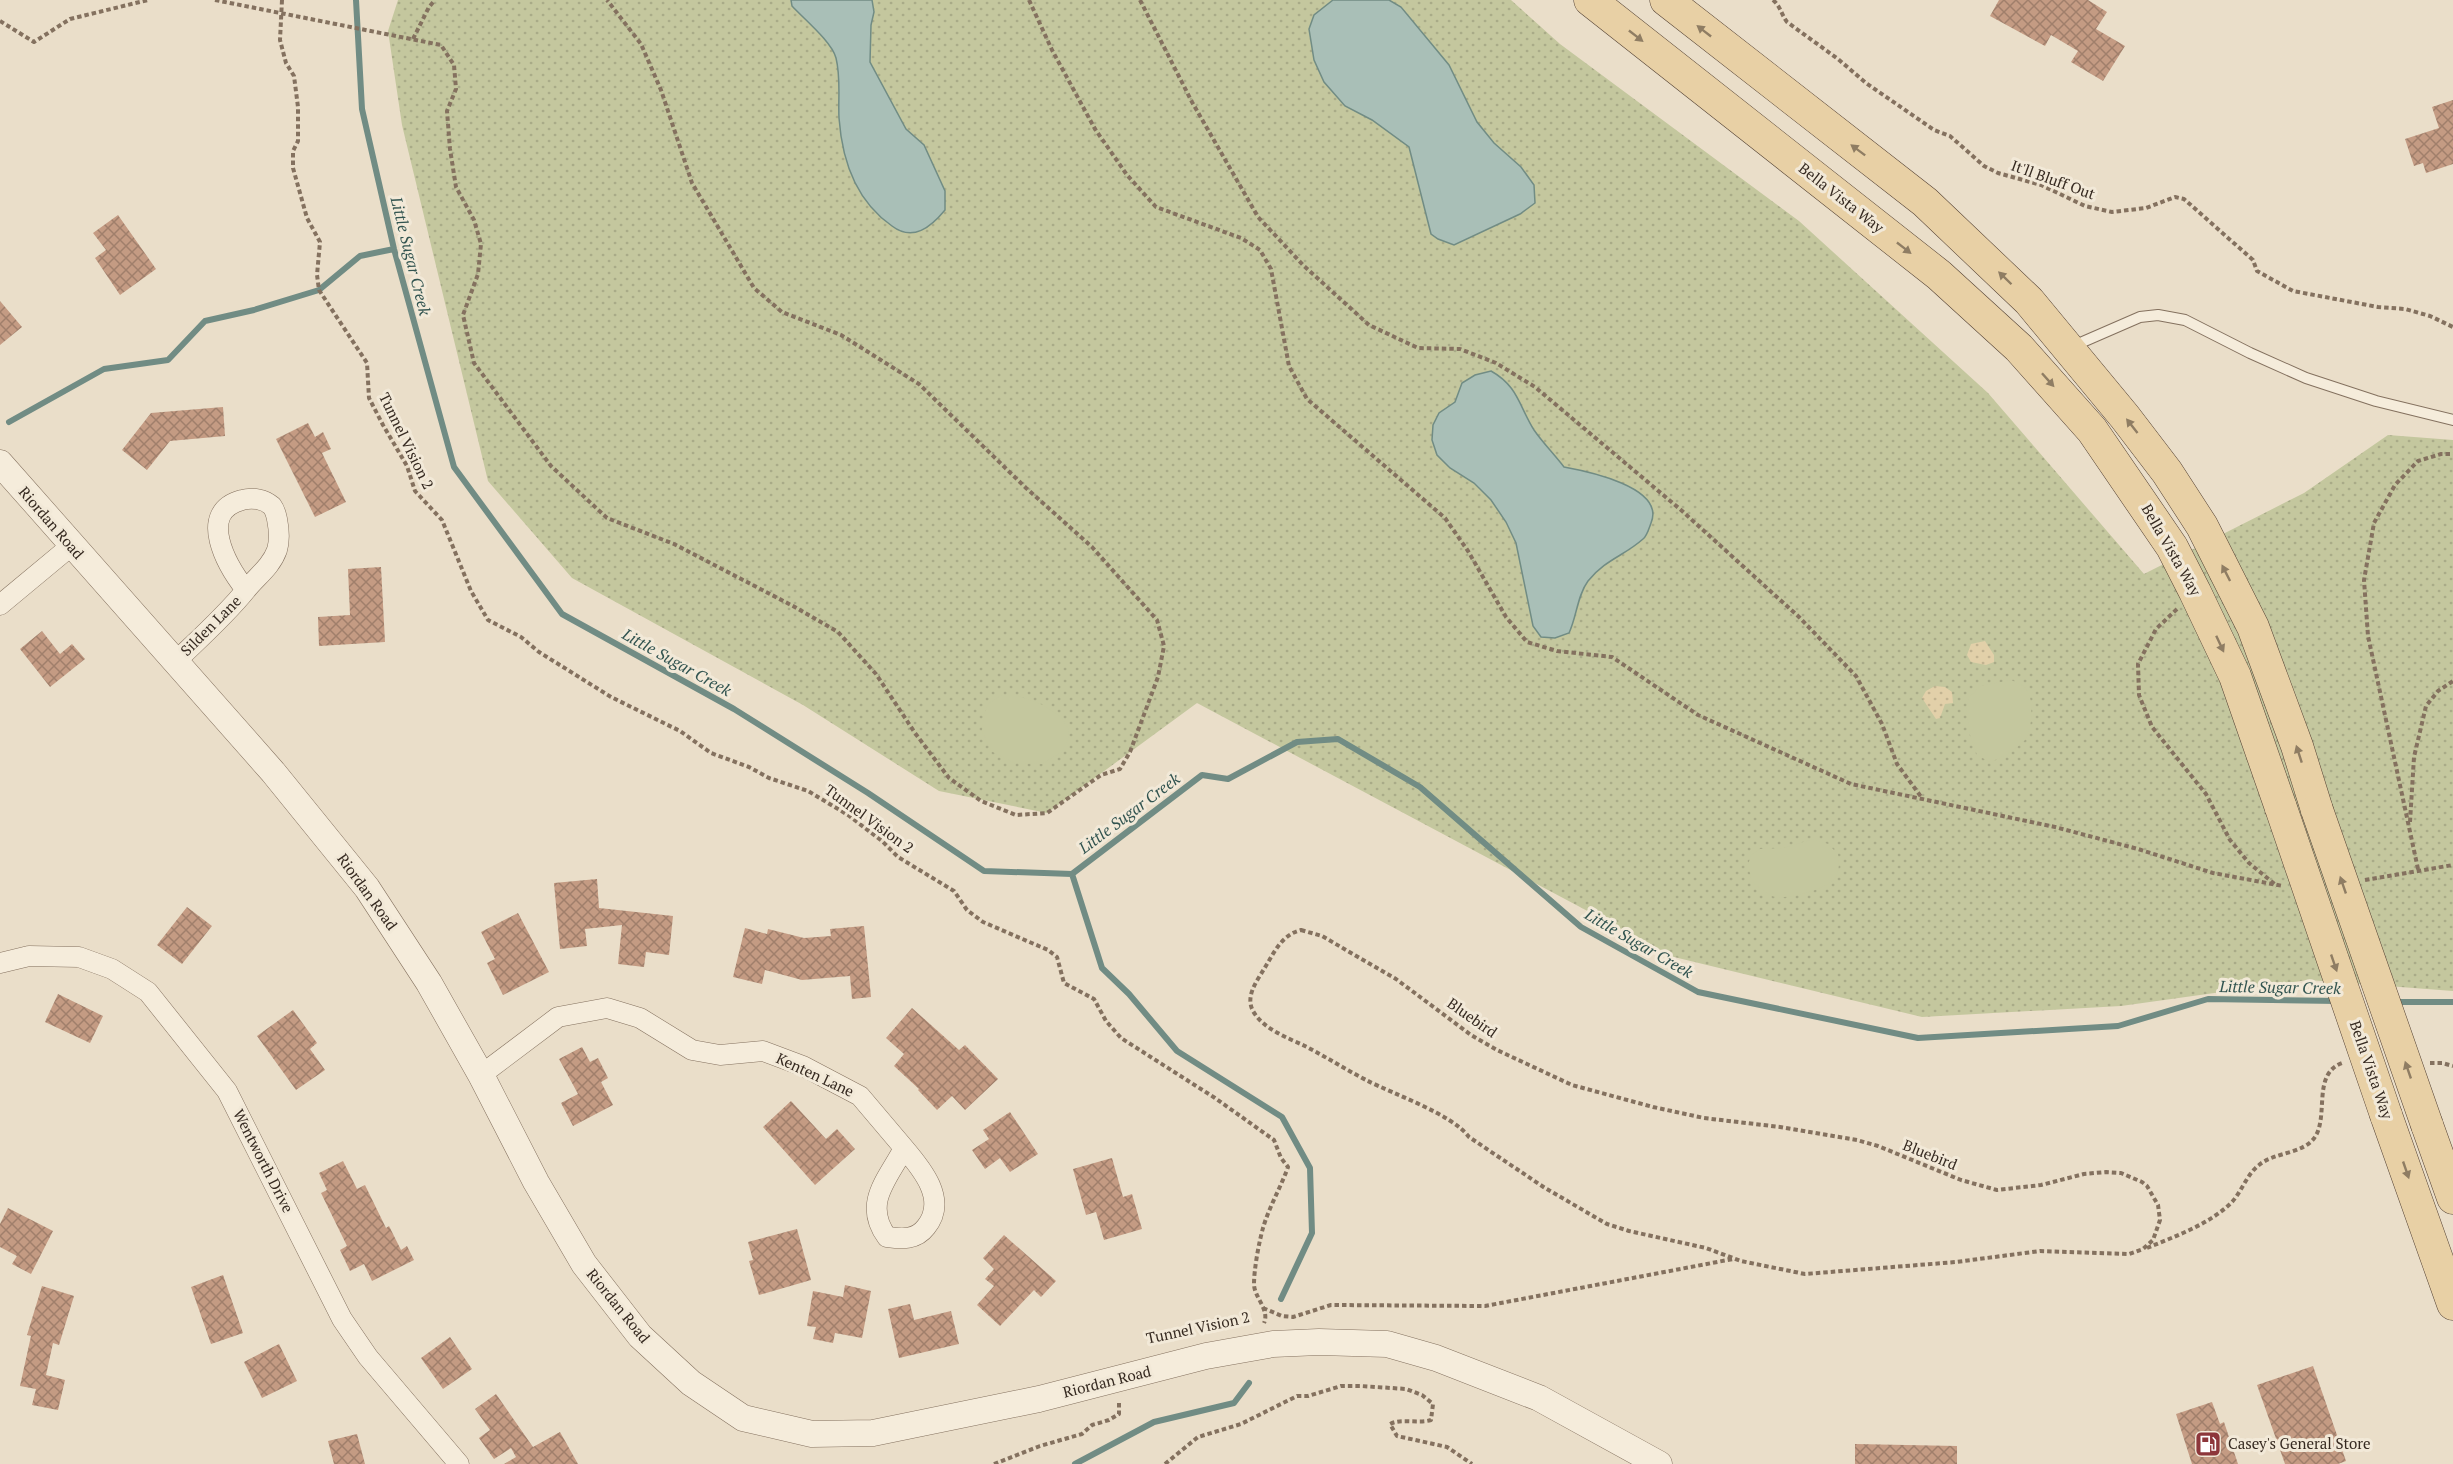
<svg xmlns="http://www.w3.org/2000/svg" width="2453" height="1464" font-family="'PT Serif',serif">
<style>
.grass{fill:url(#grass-dots)}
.sand{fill:url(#sand-dots)}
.pitch{fill:#c4c79e}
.water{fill:#a9bfb7;stroke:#718c84;stroke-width:1.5}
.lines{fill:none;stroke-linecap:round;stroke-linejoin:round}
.stream{stroke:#718c84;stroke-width:6}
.building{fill:url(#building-cross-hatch)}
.service-casing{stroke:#84715f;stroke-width:12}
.minor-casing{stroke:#84715f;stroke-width:21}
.tertiary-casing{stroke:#84715f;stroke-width:27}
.primary-casing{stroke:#534033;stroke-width:33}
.path{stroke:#84715f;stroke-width:4;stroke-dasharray:4.5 3;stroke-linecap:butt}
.service{stroke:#f5ecdb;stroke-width:10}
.minor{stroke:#f5ecdb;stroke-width:20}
.tertiary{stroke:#f5ecdb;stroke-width:26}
.primary{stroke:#e8d0a5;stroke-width:32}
.primary-bridge-casing{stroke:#534033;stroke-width:33;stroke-linecap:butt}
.primary-bridge{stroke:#e8d0a5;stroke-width:32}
.oneway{fill:#8f7d63}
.labels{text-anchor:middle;stroke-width:6;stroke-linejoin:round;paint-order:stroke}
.street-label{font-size:15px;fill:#362a21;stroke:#f2e9d8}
.poi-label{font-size:15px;fill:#362a21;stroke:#f2e9d8;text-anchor:start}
.water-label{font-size:16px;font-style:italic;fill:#325450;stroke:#f2e9d8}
</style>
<defs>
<pattern id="grass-dots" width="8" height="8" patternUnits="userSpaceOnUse" patternTransform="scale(1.5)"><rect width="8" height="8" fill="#c4c79e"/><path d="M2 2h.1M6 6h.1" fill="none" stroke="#a9ab88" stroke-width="1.8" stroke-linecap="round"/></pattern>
<pattern id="sand-dots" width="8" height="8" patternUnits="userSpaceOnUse" patternTransform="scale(1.5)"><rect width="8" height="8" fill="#e2d0a9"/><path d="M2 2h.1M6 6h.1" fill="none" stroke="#c2b391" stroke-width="1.8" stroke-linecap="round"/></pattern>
<pattern id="building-cross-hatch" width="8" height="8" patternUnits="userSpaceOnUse" patternTransform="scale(1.5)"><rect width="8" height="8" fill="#c49b83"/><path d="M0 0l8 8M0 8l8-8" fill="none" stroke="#a07f6b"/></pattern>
</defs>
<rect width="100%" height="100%" fill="#eadec9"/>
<!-- grass -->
<path class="grass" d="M398,0H1511L1560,44L1799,221L1988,393L2144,574L2304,493L2388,435L2453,440V991L2308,980L2121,1006L1922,1017L1674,957L1197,703L1047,813L939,791L803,705L572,578L488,481L402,125L388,31Z"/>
<!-- sand -->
<path class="sand" d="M1985,641L1994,655V662L1986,665L1971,662L1967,655L1971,644Z
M1935,686L1945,687L1952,692L1953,703L1945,704L1940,718L1936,719L1922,698L1926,691Z"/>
<!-- pitch -->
<path class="pitch" d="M2011,680C2019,683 2026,686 2029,694C2033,704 2032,732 2025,740C2016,749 2002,758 1990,762L1977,755L1970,735L1966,709L1969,697L1981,686Z
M1002,695H1016L1043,705L1061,717L1068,728L1069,738L1062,752L1042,764L1014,763L991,751L982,731L984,714L989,703Z
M1813,839L1828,844L1838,854C1839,862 1840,870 1835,878C1828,889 1785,901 1772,896C1765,893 1758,886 1752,882L1748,865L1751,855L1760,849L1783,848Z"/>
<!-- water -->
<path class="water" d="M791,0H872L874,12L871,25L870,62L906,129L924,145L945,191V210C931,227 913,242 892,226C856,201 842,160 839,118C838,99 841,78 836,58C832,42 804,19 792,6Z
M1333,0H1389L1401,7L1449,65L1477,122L1494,143L1521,167L1534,185L1535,203L1520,214L1454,245L1438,239L1431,234L1409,147L1372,120L1345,106L1324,82L1314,60L1309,29L1314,15Z
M1491,371C1518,386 1519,406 1534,430C1543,443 1554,454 1564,467C1586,471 1666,487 1651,523C1649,528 1647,536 1643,539C1624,556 1606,559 1588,581C1577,596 1577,616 1569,633L1555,638L1541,637L1533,626L1516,543L1506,522L1491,500L1474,483L1450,468L1437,455L1432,440L1433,425L1439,413L1455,402L1462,383L1475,375Z"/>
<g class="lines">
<!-- stream -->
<path class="stream" d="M356,0L362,109L394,249L454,467L562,614L734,709L868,793L984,871L1072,874L1202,775L1228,779L1297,742L1338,739L1420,787L1581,927L1698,992L1918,1038L2118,1026L2208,999L2338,1001
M9,422L104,369L168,360L205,321L254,310L319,290L360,256L394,249
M1072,874L1102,968L1129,994L1177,1051L1282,1117L1310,1168L1312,1233L1281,1299
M2394,1002H2453
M1075,1464L1154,1422L1234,1403L1249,1383"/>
</g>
<!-- building -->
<path class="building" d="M1999,0H2088L2107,12L2096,29L2125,46L2103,81L2071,62L2078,51L2051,35L2045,46L1990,16Z
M2453,100V164L2426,173L2423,163L2414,166L2405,139L2439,128L2432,107Z
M118,215L156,269L120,295L95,258L106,250L93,233Z
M0,301L22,327L0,345Z
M223,407L225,436L170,441L147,470L122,450L151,413Z
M308,423L315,437L323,432L331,449L322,453L346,502L315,517L276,439Z
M381,567L385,642L319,646L318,617L350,615L348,569Z
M42,631L60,654L72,644L85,659L50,687L20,649Z
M597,879L599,908L673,916L669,955L646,952L644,967L618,964L622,925L585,929L587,946L560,949L554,883Z
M187,907L212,926L182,964L157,945Z
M518,913L549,972L503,995L487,963L495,959L481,932Z
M864,926L871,997L852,999L850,976L802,980L765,970L762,984L733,977L745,928L767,934L768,929L804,938L831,936L830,929Z
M58,994L103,1016L90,1043L45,1022Z
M912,1008L959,1050L965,1045L998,1079L965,1110L952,1096L937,1110L918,1090L919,1089L894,1066L904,1054L886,1038Z
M293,1010L317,1043L310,1049L325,1070L296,1090L257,1036Z
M582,1047L590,1062L598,1058L608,1078L601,1082L613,1105L573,1126L561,1103L578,1094L559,1059Z
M791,1101L826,1139L837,1129L855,1149L815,1185L763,1127Z
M1010,1112L1038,1154L1010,1172L1000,1158L985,1169L972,1150L989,1139L983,1130Z
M1112,1158L1123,1197L1132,1194L1142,1229L1104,1240L1096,1212L1086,1215L1073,1169Z
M343,1161L357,1189L365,1185L386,1228L389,1226L401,1250L407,1246L414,1260L372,1281L364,1264L350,1271L340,1250L347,1246L321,1193L327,1190L319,1173Z
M8,1208L53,1231L31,1274L12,1264L17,1256L0,1247V1224Z
M797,1229L811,1280L759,1295L749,1261L753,1260L748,1242Z
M1004,1235L1056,1281L1041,1297L1034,1290L1000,1326L977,1305L994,1286L985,1279L994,1269L983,1258Z
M223,1275L243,1333L211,1344L191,1287Z
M845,1285L871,1291L862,1338L835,1333L833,1343L813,1339L816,1327L807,1326L813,1291L843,1297Z
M42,1286L74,1296L59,1345L53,1343L46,1375L65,1380L58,1410L32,1405L36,1389L20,1386L31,1336L27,1335Z
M910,1304L914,1320L951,1311L959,1344L899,1358L888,1309Z
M450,1337L472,1369L443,1389L421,1358Z
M279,1344L297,1381L262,1398L244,1362Z
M2313,1366L2346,1461L2338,1464H2285L2257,1385Z
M496,1394L533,1447L560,1432L578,1464H504L516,1457L511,1448L494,1459L479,1438L490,1430L475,1409Z
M2212,1402L2220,1424L2224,1422L2238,1464H2192L2176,1414Z
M357,1434L365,1464H334L328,1441Z
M1855,1444L1957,1446V1464H1855Z"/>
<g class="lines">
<defs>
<path id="service" d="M2071,347L2140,317L2158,315L2185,320L2250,353L2306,378L2376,401L2453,420"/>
<path id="minor" d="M0,605L71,546
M175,662C199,639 225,616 246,590C256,577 271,567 277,550C280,540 279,529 277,519C276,514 275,510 272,506C264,499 252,497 242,500C196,512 227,566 246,590
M0,963L29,956L79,957L112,969L148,992L227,1091L342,1319L368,1357L459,1464
M481,1075L558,1017L607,1008L640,1018L692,1050L720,1055L763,1051L803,1066L860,1096L904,1148C888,1179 862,1203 887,1237C903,1239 916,1240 926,1227C948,1200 922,1169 904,1148"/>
<path id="tertiary" d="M0,463L273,772L367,888L429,983L481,1075L536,1182L584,1264L640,1336L691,1383L743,1418L812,1434L873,1433L1039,1399L1206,1356L1273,1344L1319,1342L1387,1344L1436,1358L1539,1398L1659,1464"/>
<path id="primary" d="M1590,0L1939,275L2019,348L2092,430L2172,547L2195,592L2235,676L2281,808
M1666,0L1925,202L2029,301L2125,417L2167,472L2202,526L2253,627L2297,746L2317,810
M2386,1115L2453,1304
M2427,1125L2453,1198"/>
</defs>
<!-- service casing -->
<use href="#service" class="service-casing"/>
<!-- minor casing -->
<use href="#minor" class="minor-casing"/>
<!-- tertiary casing -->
<use href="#tertiary" class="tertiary-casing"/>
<!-- primary casing -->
<use href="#primary" class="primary-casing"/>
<!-- path -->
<path class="path" d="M215,0L441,45L454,65L456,89L447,111L450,149L456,187L474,220L481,244L478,274L463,315L474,363L551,466L607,518L674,544L793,606L838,632L876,674L915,733L949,778L981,801L1016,815L1047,813L1101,775L1120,769L1130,752L1158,677L1164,646L1157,620L1092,547L1026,488L919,384L841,335L782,312L754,288L692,183L661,90L641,44L607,0
M282,0L280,40L286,63L294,76L298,107V141L293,151V168L307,218L320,242L317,275L319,290L367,363L369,398L383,425L407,466L415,491L442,520L471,591L488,620L521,637L539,652L611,697L680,731L711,753L749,767L769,778L808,791L848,815L882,841L898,857L954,891L967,910L983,922L1048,950L1057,957L1064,983L1094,999L1106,1021L1121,1038L1215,1098L1274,1140L1281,1158L1288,1167C1281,1187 1269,1207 1263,1228C1259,1242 1254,1269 1254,1284C1254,1297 1270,1310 1264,1323
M1029,0L1052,50L1095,129L1127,175L1156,207L1241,238L1260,250L1271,269L1289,366L1307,399L1445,518L1468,551L1506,617L1527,642L1557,651L1612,657L1698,715L1851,784L2055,827L2138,849L2213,873L2283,886
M1140,0L1192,102L1258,217L1304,266L1369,325L1418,348L1460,349L1496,363L1535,387L1681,510L1799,617L1856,676L1882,724L1897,764L1922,798
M1773,0C1781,7 1781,14 1787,22L1838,59L1866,83L1934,130L1950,136L1984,166L1998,173L2041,185L2085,206L2112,212L2146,208L2175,197L2184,199L2253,260L2257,271L2293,291L2378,307L2405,309L2430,316L2453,327
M0,21L34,42L70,19L148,0
M413,39L429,7L435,0
M2177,609L2156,629L2138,664L2139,695L2152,727L2206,794L2230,840L2249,863L2277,886
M2410,822L2414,757L2426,706L2438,691L2453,681
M2418,869L2368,636L2364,580L2374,523L2395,485L2418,461L2441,454H2453
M2365,880L2453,865
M1301,930L1322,936L1396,979L1471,1035L1497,1050L1572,1085L1653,1107L1704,1118L1780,1127L1857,1140L1878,1146L1961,1180L1997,1190L2041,1185L2084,1174L2106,1172L2121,1173L2142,1182L2147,1186L2158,1205L2160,1220L2153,1240L2143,1249L2129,1254L2040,1251L1956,1262L1805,1274L1741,1261L1706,1248L1629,1231L1607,1224L1545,1188L1469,1137C1452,1114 1393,1094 1366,1080C1345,1069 1326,1057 1305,1046C1288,1038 1263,1029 1253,1011C1245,996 1257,981 1264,969C1274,953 1281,935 1301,930Z
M2430,1063H2442L2453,1066
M2147,1248C2176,1236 2210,1224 2232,1202C2242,1191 2247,1174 2259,1165C2274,1152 2304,1154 2315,1137C2329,1115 2312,1074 2342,1063
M1263,1308L1282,1316L1293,1317L1331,1305L1485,1306L1733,1259
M994,1464L1040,1446L1082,1434L1092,1425L1109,1420L1119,1414V1400
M1165,1464L1198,1437L1241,1424L1297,1396H1308L1341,1386H1361L1406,1389L1422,1395L1433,1404L1431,1420C1418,1424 1401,1418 1390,1424L1397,1436L1447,1447L1472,1464"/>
<!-- service -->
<use href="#service" class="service"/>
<!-- minor -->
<use href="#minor" class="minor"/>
<!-- tertiary -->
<use href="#tertiary" class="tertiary"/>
<!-- primary -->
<use href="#primary" class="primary"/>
<defs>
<path id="primary-bridge" d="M2281,808L2386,1115
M2317,810L2427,1125"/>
</defs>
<!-- primary-bridge casing -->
<use href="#primary-bridge" class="primary-bridge-casing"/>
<!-- primary-bridge -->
<use href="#primary-bridge" class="primary-bridge"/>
</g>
<!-- one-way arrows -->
<defs><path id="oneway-solid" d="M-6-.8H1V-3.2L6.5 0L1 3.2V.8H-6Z" transform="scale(1.5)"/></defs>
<g class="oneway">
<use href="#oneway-solid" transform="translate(1704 31) rotate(-142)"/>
<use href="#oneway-solid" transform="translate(1636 36) rotate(38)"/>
<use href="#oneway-solid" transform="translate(1858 150) rotate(-143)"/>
<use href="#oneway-solid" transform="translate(1904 248) rotate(38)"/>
<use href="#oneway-solid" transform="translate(2005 278) rotate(-136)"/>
<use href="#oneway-solid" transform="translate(2048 380) rotate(48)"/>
<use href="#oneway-solid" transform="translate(2132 426) rotate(-128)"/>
<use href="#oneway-solid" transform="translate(2226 573) rotate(-117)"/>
<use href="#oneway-solid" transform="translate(2220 644) rotate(65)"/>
<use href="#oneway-solid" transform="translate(2299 754) rotate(-108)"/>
<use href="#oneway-solid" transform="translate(2343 885) rotate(-109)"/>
<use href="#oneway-solid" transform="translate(2334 963) rotate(71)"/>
<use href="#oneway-solid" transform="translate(2408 1070) rotate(-109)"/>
<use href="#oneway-solid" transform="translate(2406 1170) rotate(71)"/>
</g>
<!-- icons -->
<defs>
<symbol id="fuel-square" viewBox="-11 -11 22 22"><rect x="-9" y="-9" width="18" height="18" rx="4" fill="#8d363b" stroke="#f2e9d8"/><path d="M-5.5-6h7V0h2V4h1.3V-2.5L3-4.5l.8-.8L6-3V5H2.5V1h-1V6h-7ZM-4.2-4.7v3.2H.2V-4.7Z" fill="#fff"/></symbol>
</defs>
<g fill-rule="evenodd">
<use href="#fuel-square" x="2193" y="1429" width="30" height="30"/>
</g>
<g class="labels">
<!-- street labels -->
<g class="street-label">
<text transform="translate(2053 180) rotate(20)" y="5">It'll Bluff Out</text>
<text transform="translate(1841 198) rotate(38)" y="5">Bella Vista Way</text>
<text transform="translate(406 441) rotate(64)" y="5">Tunnel Vision 2</text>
<text transform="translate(51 523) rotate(49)" y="5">Riordan Road</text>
<text transform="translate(2171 550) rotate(60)" y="5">Bella Vista Way</text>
<text transform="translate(211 626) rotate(-45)" y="5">Silden Lane</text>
<text transform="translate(869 819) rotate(36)" y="5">Tunnel Vision 2</text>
<text transform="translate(367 892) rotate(54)" y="5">Riordan Road</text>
<text transform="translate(1472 1018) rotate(35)" y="5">Bluebird</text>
<text transform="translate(2371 1070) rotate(71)" y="5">Bella Vista Way</text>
<text transform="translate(815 1075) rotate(25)" y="5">Kenten Lane</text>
<text transform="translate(1930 1155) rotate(22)" y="5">Bluebird</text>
<text transform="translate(263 1161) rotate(63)" y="5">Wentworth Drive</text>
<text transform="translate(618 1306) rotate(51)" y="5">Riordan Road</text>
<text transform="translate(1198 1328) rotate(-12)" y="5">Tunnel Vision 2</text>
<text transform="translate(1107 1382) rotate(-14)" y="5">Riordan Road</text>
</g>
<!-- poi labels -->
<g class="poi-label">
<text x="2228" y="1449">Casey's General Store</text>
</g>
<!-- water labels -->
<g class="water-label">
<text transform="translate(411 256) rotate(76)" y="6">Little Sugar Creek</text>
<text transform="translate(677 662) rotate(29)" y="6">Little Sugar Creek</text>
<text transform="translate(1129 813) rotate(-37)" y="6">Little Sugar Creek</text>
<text transform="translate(1639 943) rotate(30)" y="6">Little Sugar Creek</text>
<text transform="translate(2280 987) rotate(1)" y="6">Little Sugar Creek</text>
</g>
</g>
</svg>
